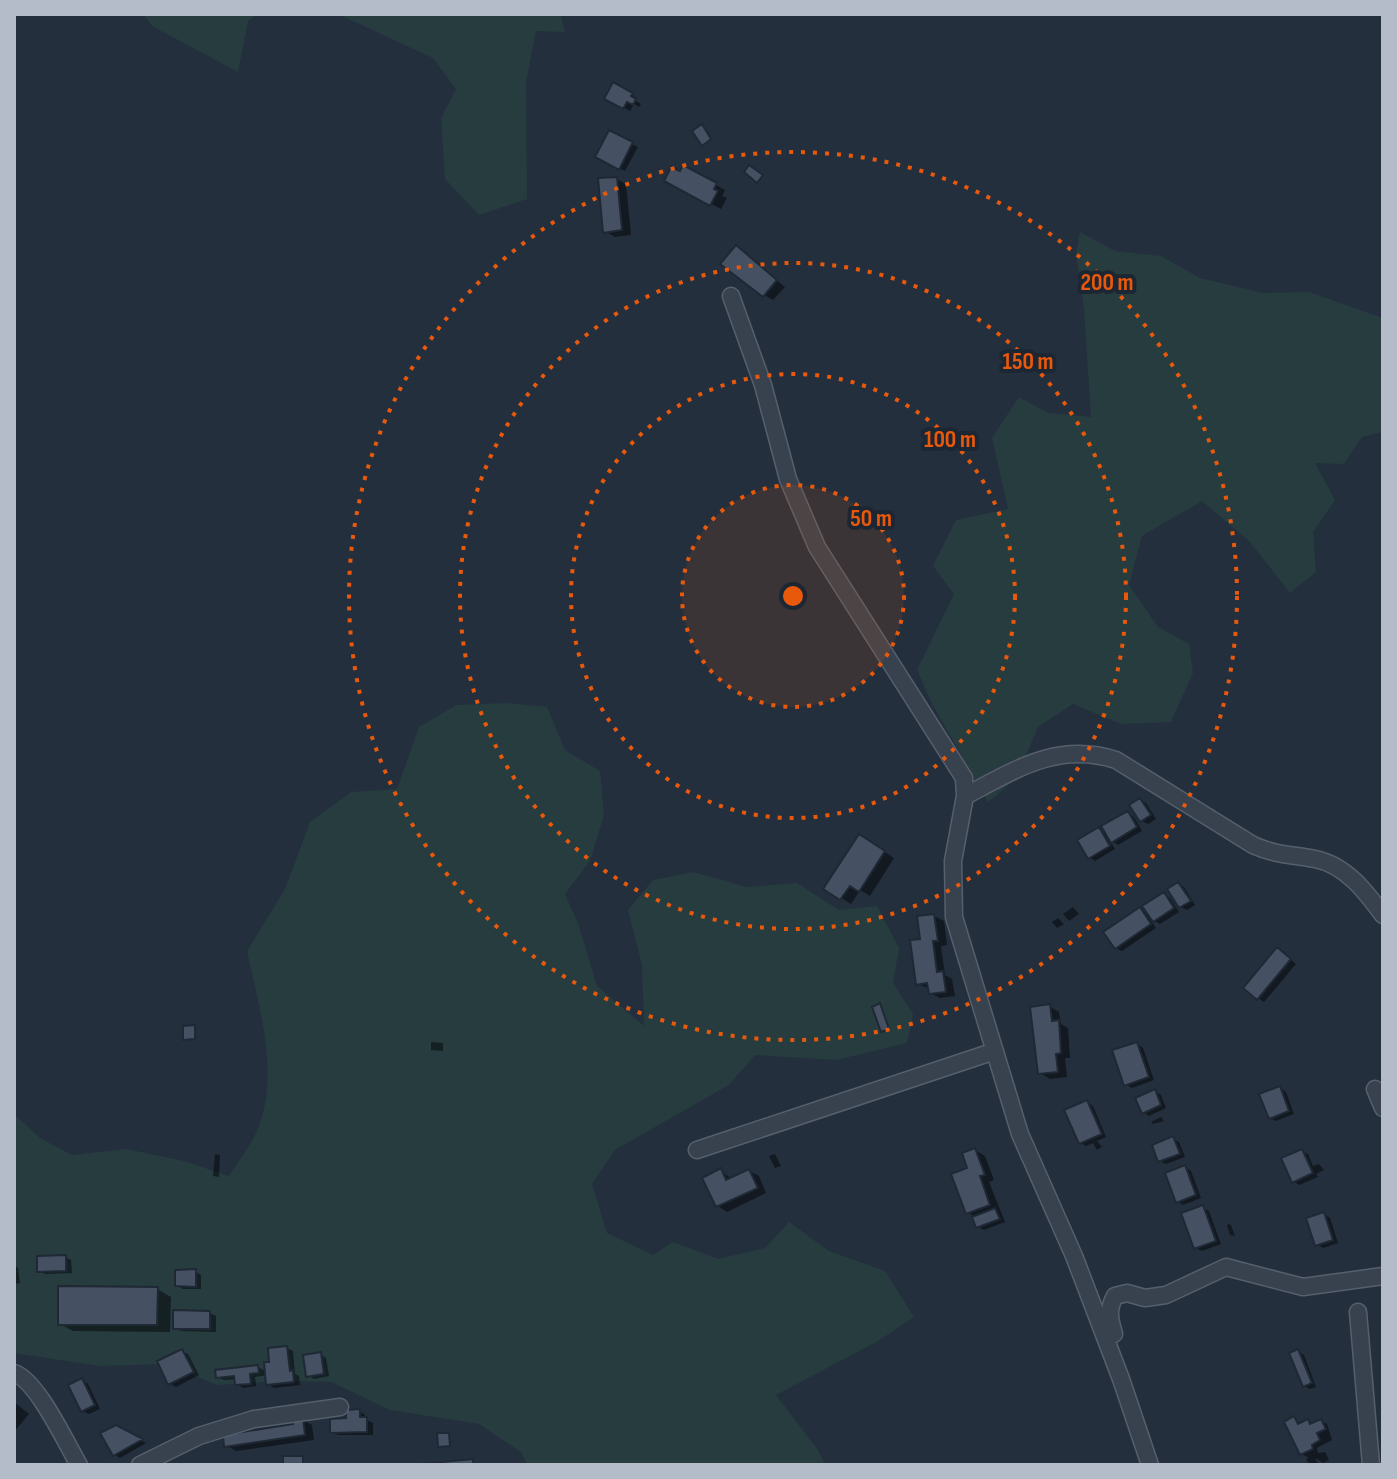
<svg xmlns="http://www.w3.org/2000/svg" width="1397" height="1479" font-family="'Sofia Sans Condensed',sans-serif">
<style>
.green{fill:#263c3f}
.shadow{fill:#0007}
.building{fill:#455162;stroke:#1f2835;stroke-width:2}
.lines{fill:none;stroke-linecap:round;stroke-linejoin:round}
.minor-casing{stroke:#565f6c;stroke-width:19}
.minor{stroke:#38414e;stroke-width:16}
.ring{fill:none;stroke:#e8590c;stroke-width:4;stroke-dasharray:4 8}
.centre{fill:#e8590c;stroke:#1d2633;stroke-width:4}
.ring-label{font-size:24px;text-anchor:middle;font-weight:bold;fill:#e8590c;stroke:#1d2633;stroke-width:8;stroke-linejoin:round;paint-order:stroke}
</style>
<rect width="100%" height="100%" fill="#242f3e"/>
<!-- green -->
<path class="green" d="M143,14H258L248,21L238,72L152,26Z
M338,14H560L565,32L536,31L526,82L527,199L479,215L445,179L441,118L456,89L433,58Z
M1080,232L1115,251L1161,256L1200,278L1263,293L1309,292L1383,318V432L1362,437L1344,464L1315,463L1335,500L1313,532L1316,572L1290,593L1250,542L1202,501L1142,536L1129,585L1158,627L1189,644L1193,673L1171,722L1121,724L1073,704L1038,727L1016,779L988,802L931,702L917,670L954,594L933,566L956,520L1008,509L992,438L1019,397L1048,413L1091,417L1084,309L1076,253Z
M507,703L547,707L565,750L600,771L604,815L590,861L565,894L579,926L597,986L644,1026L642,965L628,910L653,880L693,872L747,887L797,883L839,910L877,906L899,948L893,983L913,1014L907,1043L836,1060L755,1055L729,1085L615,1150L592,1184L607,1233L653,1255L673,1242L718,1259L765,1248L789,1222L829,1251L885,1271L914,1317L878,1341L776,1395L818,1450L825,1465H527L521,1452L479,1424L390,1410L331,1382L285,1381L217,1385L167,1364L99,1366L14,1353V1114L40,1138L72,1155L126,1149L184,1161L229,1176C238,1161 252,1145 258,1128C280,1073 259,1007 247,951L285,889L310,822L351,792L397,789L419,727L456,705Z"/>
<!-- shadow -->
<path class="shadow" d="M614,85L637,98L636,101L641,104L639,107L634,104L630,111L607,98Z
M610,133L638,147L625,171L598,157Z
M684,167L725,190L722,196L727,198L721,209L666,180L680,174Z
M616,179L626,184L631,235L615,237L605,231Z
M737,248L785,287L773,300L764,295Z
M1140,800L1146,803L1156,819L1148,824L1142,821Z
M1128,813L1134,817L1142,831L1118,845L1109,839L1115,849L1095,861L1089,857L1099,830L1108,835Z
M869,842L894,858L870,896L860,890L851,904L826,888Z
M1178,884L1184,887L1195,905L1187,910L1181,907Z
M1164,894L1170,898L1179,912L1160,924L1149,918L1156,928L1122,951L1116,948L1140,909L1151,916Z
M1073,907L1079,914L1069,921L1063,914Z
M934,916L944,921L947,945L941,946L945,975L952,979L955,996L940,998L930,993V989L918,984L923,941Z
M1058,918L1064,924L1057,928L1052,922Z
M1283,953L1296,964L1264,1002L1258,998Z
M1049,1006L1059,1012L1061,1024L1068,1028L1070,1058H1065L1067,1077L1050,1079L1040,1073Z
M431,1042L443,1043V1051L431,1050Z
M1137,1044L1143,1048L1154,1080L1132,1088L1126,1084Z
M1280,1088L1286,1092L1294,1114L1276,1121L1270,1118Z
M1155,1091L1161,1095L1166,1108L1149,1116L1143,1112Z
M1087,1102L1093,1106L1106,1137L1097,1141L1102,1147L1097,1150L1093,1143L1086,1146L1080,1142Z
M1161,1117L1164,1121L1153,1124L1151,1122Z
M1173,1139L1179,1142L1185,1157L1166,1164L1160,1161Z
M975,1150L985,1156L994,1180L989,1182L1005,1222L984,1230L978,1227L974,1216L968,1213L970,1169Z
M1302,1151L1308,1154L1313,1166L1319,1164L1324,1170L1316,1174L1318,1177L1299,1185L1293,1181Z
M215,1154L220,1155L219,1177L213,1176Z
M775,1154L781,1166L775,1168L769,1156Z
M1185,1167L1191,1171L1201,1198L1183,1205L1177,1201Z
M721,1171L732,1179L749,1171L759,1176L766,1193L727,1212L718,1206Z
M1203,1208L1209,1211L1221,1244L1202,1251L1196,1248Z
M1324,1214L1330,1218L1338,1243L1323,1248L1317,1244Z
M1229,1224L1231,1225L1235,1236L1230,1235L1227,1225Z
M65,1257L71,1260L72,1273L45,1274L39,1271Z
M14,1265L18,1268L20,1283L14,1284Z
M195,1271L201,1275V1289H183L177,1285Z
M157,1289L171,1297L170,1332L73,1331L60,1324Z
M210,1313L216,1316V1332L181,1331L175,1328Z
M287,1348L293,1351L295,1374L299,1376L300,1385L274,1388L268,1384L267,1375L255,1377L256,1386L243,1388L237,1384V1379L224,1380L218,1377L258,1367L267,1372L271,1363Z
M182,1351L188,1354L199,1375L176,1387L170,1383Z
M1298,1351L1304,1355L1316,1387L1310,1389L1304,1386Z
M320,1354L326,1358L329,1376L314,1379L308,1375Z
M82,1380L88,1384L100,1409L89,1414L83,1411Z
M14,1402L29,1414L14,1432Z
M359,1411L365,1415V1419L373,1423V1435H338L332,1432Z
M1294,1419L1301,1424L1308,1421L1313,1424L1321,1421L1327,1424L1332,1440L1317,1448L1318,1453L1325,1452L1329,1460L1323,1463L1315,1458L1319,1465H1310L1306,1459L1309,1458L1302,1454Z
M303,1420L312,1425L314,1440L236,1451L226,1445L231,1432H244L295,1425Z
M116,1427L146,1443L120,1458L114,1454Z"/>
<!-- building -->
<path class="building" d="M613,82L633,93L631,96L636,99L633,105L627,102L623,109L604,99Z
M702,124L711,139L702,146L692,131Z
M609,130L633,142L619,170L595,157Z
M683,165L717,183L714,189L718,191L710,206L664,181L671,167L680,171Z
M749,165L763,175L757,183L744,172Z
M617,177L622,230L603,233L598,178Z
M736,245L777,280L763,297L720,264Z
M1140,798L1151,815L1140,822L1129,805Z
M1128,811L1137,827L1111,843L1101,826Z
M1099,827L1110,846L1088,859L1077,840Z
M859,834L885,851L859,892L850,886L840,900L823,889Z
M1178,882L1191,901L1179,908L1167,889Z
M1164,892L1174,908L1153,922L1142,906Z
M1140,907L1151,924L1115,949L1103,932Z
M934,914L938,941H933L937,972L943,971L946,992L929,994L927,983L916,985L910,940L920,939L917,916Z
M1277,947L1291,959L1257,1000L1243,988Z
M880,1003L889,1029L881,1032L872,1007Z
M1050,1004L1052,1021L1059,1020L1061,1053L1056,1054L1058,1072L1038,1074L1030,1007Z
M195,1025V1039L183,1040V1026Z
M1137,1042L1149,1077L1124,1086L1112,1050Z
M1280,1086L1289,1111L1269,1119L1259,1094Z
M1155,1089L1161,1105L1142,1114L1135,1098Z
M1087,1100L1102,1134L1079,1144L1064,1110Z
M1173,1136L1180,1154L1158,1162L1152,1145Z
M975,1148L985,1175L980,1176L990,1205L966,1214L951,1174L967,1168L962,1153Z
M1302,1149L1313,1173L1292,1183L1281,1158Z
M1185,1165L1196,1195L1176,1203L1165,1173Z
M721,1168L726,1180L749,1169L758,1188L716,1207L702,1178Z
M1203,1205L1216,1241L1194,1249L1181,1213Z
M995,1208L1000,1219L976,1228L972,1217Z
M1324,1212L1333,1240L1315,1246L1306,1218Z
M66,1255V1271L37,1272V1256Z
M196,1269V1287L175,1286V1270Z
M58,1286L158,1287L157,1325H58Z
M173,1310L210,1311V1329H173Z
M287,1346L290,1371L293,1370L294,1382L266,1385L264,1362H269L268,1348Z
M182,1349L194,1372L168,1385L157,1361Z
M1298,1349L1312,1383L1303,1387L1289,1353Z
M321,1352L324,1374L306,1377L303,1355Z
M258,1365L259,1373L250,1374L251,1384L235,1385L234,1376L216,1378L215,1370Z
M82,1378L95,1405L81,1412L68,1385Z
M360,1409V1417H367V1432L330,1433V1419L346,1418V1410Z
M1294,1416L1298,1424L1308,1419L1310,1424L1321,1419L1326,1429L1317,1433L1320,1440L1312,1445L1313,1449L1300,1455L1284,1422Z
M303,1418L305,1435L224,1447L223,1435L293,1424L292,1419Z
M116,1425L143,1439L113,1456L100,1433Z
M437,1433H449L450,1446L438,1447Z
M283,1456H303V1465H283Z
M473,1459V1465H412Z"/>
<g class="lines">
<defs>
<path id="minor" d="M731,296L763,385L788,479L817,547L964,778L965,796L953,861L954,917L1020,1134L1074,1256L1121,1379L1150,1465
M965,796C1015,770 1058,741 1116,760L1253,845C1278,856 1289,854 1315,859C1346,865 1366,892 1383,915
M1375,1089L1383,1108
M697,1150L995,1051
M1358,1312L1371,1465
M1114,1334C1110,1320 1107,1310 1115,1296L1127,1293L1145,1298L1166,1295L1226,1267L1303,1287L1383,1276
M14,1373C37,1380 66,1443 79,1465
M140,1465L199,1436L254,1419L340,1407"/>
</defs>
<!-- minor casing -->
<use href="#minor" class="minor-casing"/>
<!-- minor -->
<use href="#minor" class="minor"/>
</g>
<!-- distance rings -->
<circle cx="793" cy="596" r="111" fill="#e8590c" fill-opacity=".12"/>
<g class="ring">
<circle cx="793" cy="596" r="111"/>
<circle cx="793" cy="596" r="222"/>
<circle cx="793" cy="596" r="333"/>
<circle cx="793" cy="596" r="444"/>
</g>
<circle cx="793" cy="596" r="12" class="centre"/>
<g class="ring-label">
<text x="1107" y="290">200 m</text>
<text x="1028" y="369">150 m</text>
<text x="950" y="447">100 m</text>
<text x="871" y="526">50 m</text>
</g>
<!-- border -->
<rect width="1397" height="1479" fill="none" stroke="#b4bcc9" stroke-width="32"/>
</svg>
